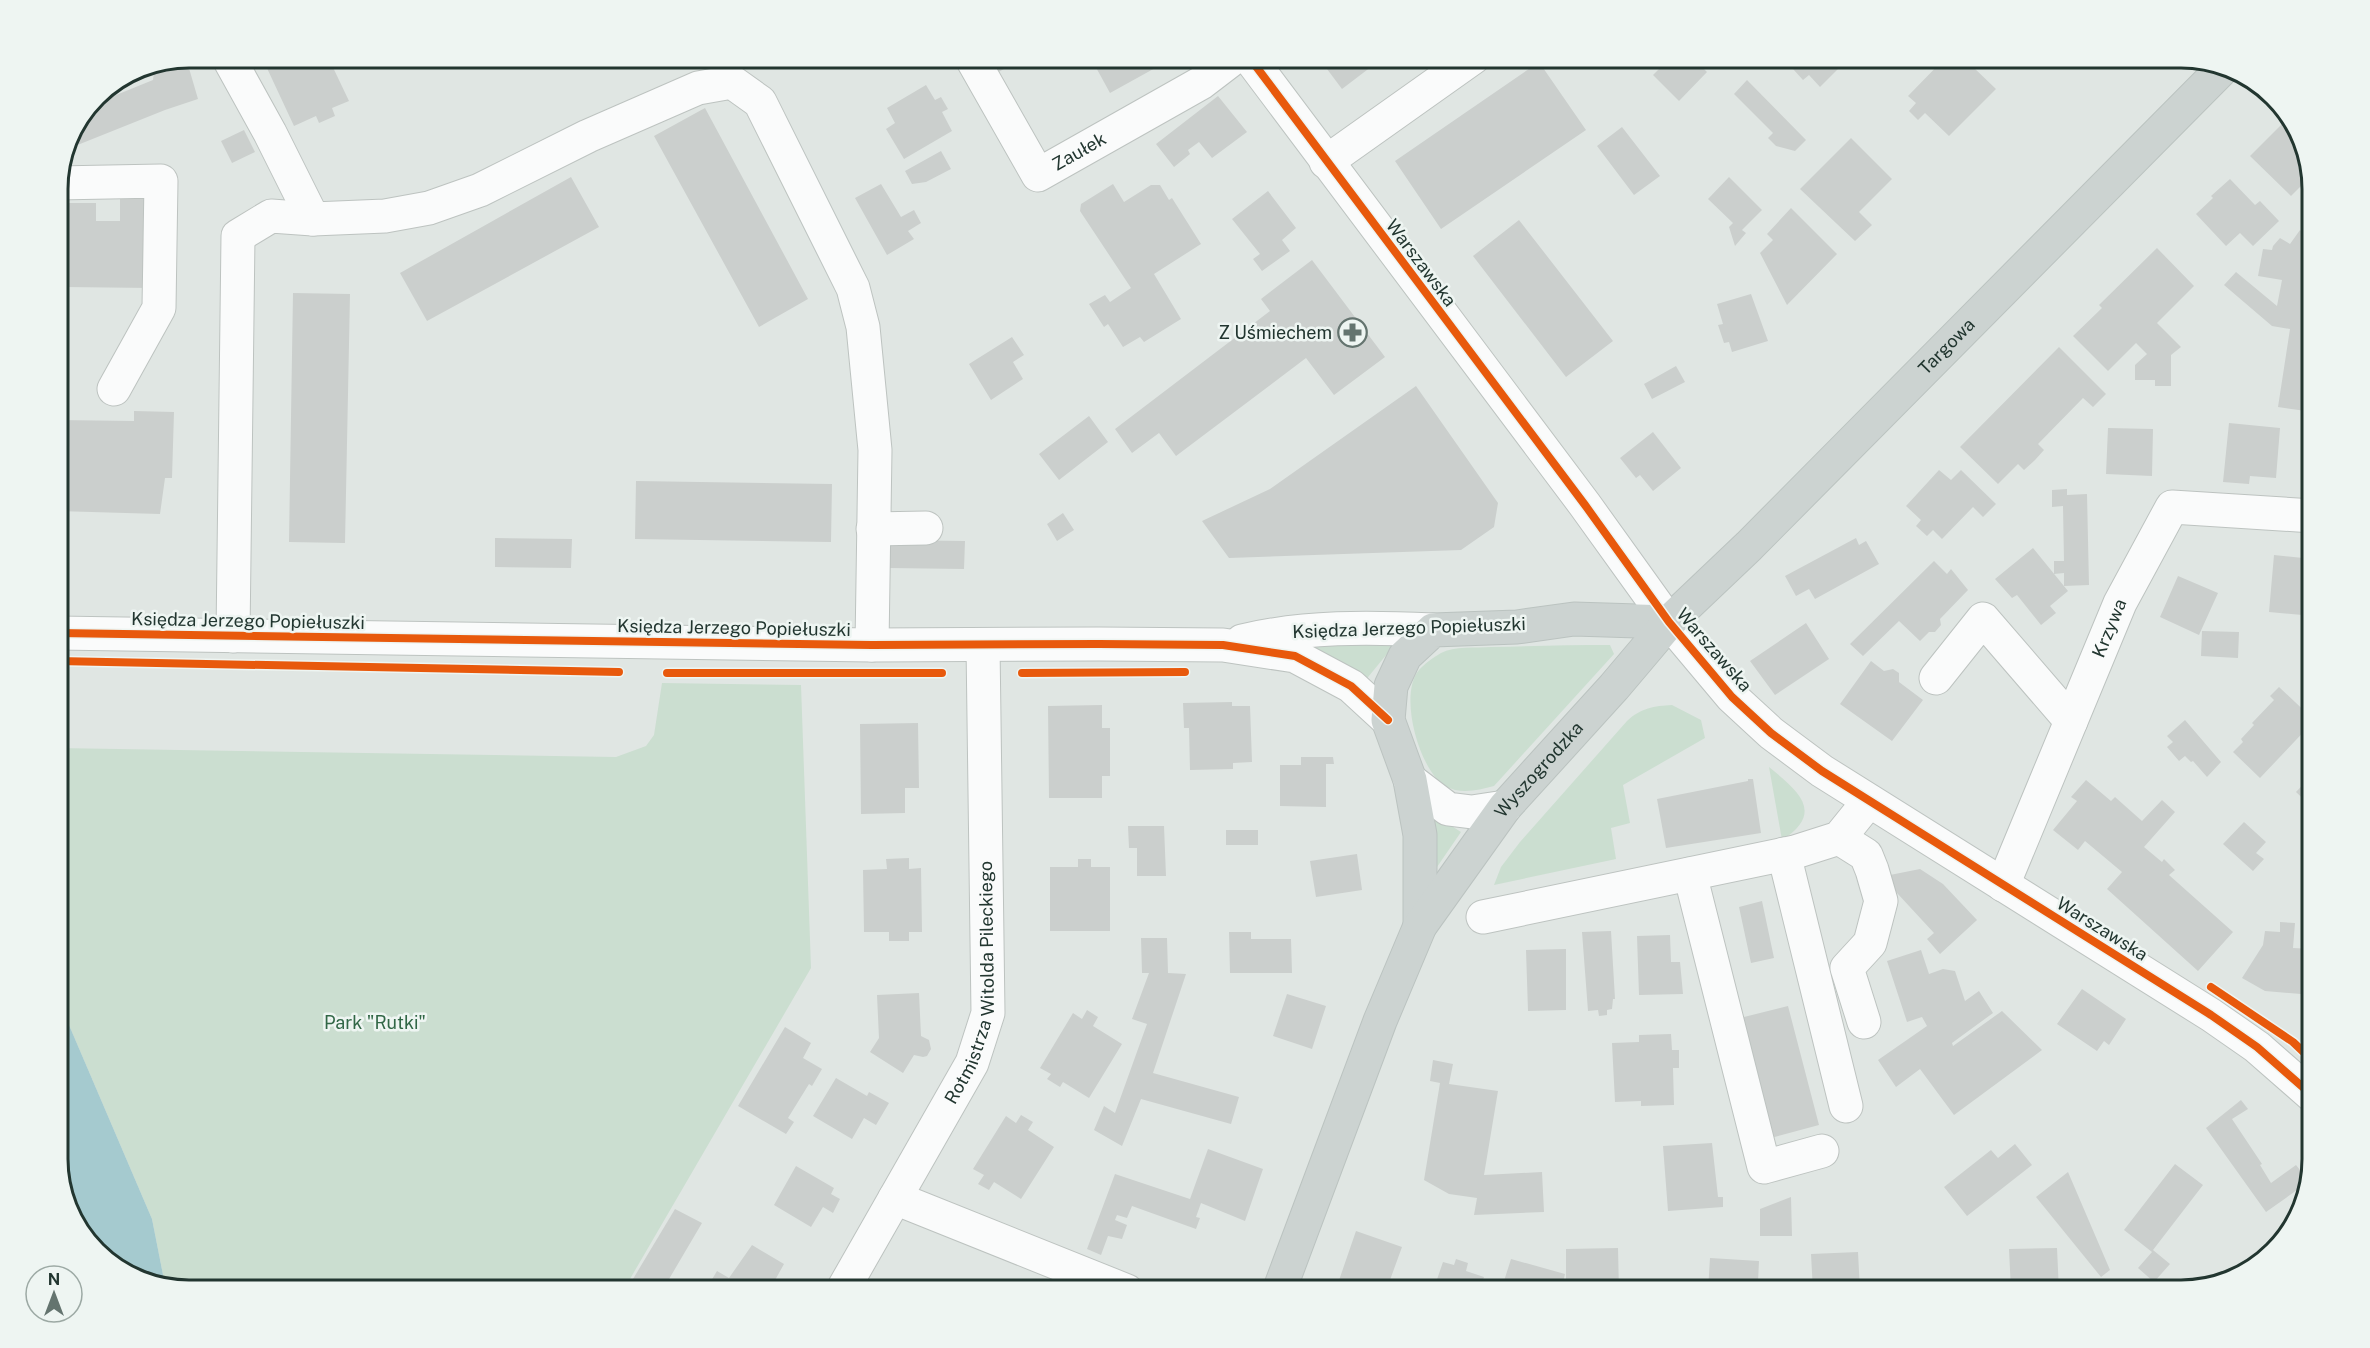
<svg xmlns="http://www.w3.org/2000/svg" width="2370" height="1348" font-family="'Public Sans',sans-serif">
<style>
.green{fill:#cbded0}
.water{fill:#a5cacf}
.building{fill:#cbcfcd}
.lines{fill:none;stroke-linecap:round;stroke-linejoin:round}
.minor-casing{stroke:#bdc3c0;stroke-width:35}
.major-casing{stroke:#bbc3c0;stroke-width:35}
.minor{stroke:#fafbfb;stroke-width:33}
.major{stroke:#ccd3d1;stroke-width:33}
.cycleway-casing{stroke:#eef5f2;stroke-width:11}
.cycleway{stroke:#e8590c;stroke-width:8}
.labels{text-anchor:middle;stroke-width:5;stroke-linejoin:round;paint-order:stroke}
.street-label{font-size:18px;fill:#223630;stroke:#eef5f2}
.poi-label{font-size:18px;fill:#223630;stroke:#eef5f2;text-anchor:end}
.park-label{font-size:18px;fill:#316746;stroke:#eef5f2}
.rim{fill:none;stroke:#223630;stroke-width:3}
</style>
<rect width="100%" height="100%" fill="#e0e6e3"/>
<!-- green -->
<path class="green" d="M1396,643L1364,682L1301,647Z
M1610,645L1614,654L1494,786C1478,790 1461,795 1445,786C1419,770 1398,694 1419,670C1424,664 1434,657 1441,653C1454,646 1476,648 1491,647C1530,646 1570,645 1610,645Z
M662,683L801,685L811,968L623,1291H189L165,1285L152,1219L57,997V748L616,757L646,746L654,735Z
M1672,705L1701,720L1705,738L1623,785L1630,823L1611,828L1616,859L1494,885L1501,867L1520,842L1627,721C1641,708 1654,706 1672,705Z
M1769,767C1797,790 1826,812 1782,840Z
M1425,809L1461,832L1437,867Z"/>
<!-- water -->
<path class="water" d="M57,997L152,1219L165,1285L123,1274L75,1225L57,1167Z"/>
<!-- building -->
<path class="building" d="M287,57H328L349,101L332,108L335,116L319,123L316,116L294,126L266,66Z
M985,57H1039L1023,66L1020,60L995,74Z
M1102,57H1164L1166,62L1110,93L1093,62Z
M1318,57H1384L1342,89Z
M1671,57H1692L1707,72L1679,101L1653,75Z
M1791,57H1850L1820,87L1809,75L1803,80L1793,69L1798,64Z
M1946,57H1974L1978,61L1972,66L1996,89L1949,136L1925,113L1918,120L1909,111L1916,103L1908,96Z
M186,58L198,99L165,110L75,146L70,133L89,106L153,80L155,64Z
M1539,62L1586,130L1441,229L1395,161Z
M1747,80L1806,140L1795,151L1776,146L1768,138L1773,133L1734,94Z
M926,85L935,100L941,97L948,109L942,112L952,131L904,159L886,129L895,123L887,108Z
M1218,96L1247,132L1212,158L1199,142L1188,150L1190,154L1174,167L1156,144Z
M705,108L808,299L759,327L654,136Z
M2286,120L2296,129L2311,176L2291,196L2250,156Z
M1622,127L1660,176L1634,195L1597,146Z
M244,130L255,152L232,163L221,141Z
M1851,138L1892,179L1859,212L1872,225L1855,241L1800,189Z
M941,151L951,169L926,182L912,184L905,171Z
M571,177L599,227L427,321L400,273Z
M1729,177L1762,210L1742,230L1746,233L1735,246L1729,227L1733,223L1708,199Z
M2230,179L2255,205L2260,201L2279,221L2253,246L2240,233L2226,246L2196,214L2213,198L2211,196Z
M881,184L901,217L914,210L921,223L908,231L914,239L887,255L855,198Z
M1113,184L1124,202L1151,185H1160L1169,200L1172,198L1201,244L1154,274L1181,319L1144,342L1140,337L1123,347L1108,324L1104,327L1089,304L1105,295L1110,302L1131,288L1080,211L1081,204Z
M1268,191L1296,228L1282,240L1290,251L1262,271L1253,259L1260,254L1232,219Z
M120,196H151V288L65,287L66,235H57V203H96V221H120Z
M1791,208L1837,254L1787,305L1760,253L1773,240L1767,234Z
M1519,220L1613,341L1566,377L1473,256Z
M2300,230L2313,241V412L2278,407L2290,329L2272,326L2224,285L2236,272L2277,306L2282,280L2258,276L2263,249L2272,250L2273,246L2280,238L2290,244Z
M2157,248L2194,286L2157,323L2181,347L2171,355V386H2155V380H2135V365L2147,354L2136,343L2108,371L2073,336L2102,308L2099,305Z
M1312,260L1385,357L1334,395L1306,358L1176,456L1159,433L1132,453L1115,429L1270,311L1261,299Z
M293,293L350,294L345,543L289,542Z
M1751,294L1768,341L1732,352L1729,342L1724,343L1718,325L1723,324L1717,304Z
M1012,337L1024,355L1013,362L1023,379L991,400L969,364Z
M2059,347L2106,394L2093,407L2083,398L2038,444L2044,450L2035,460L2024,470L2018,464L1998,484L1960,447Z
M1676,366L1685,382L1652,399L1644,384Z
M1416,386L1498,503L1494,527L1461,550L1229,558L1202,521L1270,489Z
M134,411L174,412L172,478H165L160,514L57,511V420L134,421Z
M1089,416L1108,442L1059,480L1039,454Z
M2229,423L2280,428L2276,478L2250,476L2249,484L2223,482Z
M2108,428L2153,429L2152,476L2106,474Z
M1653,432L1681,468L1653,491L1640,475L1636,478L1620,458Z
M1939,470L1951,480L1961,470L1996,504L1983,517L1973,507L1942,539L1933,530L1927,536L1916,526L1921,520L1906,506Z
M636,481L832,484L831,542L635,539Z
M2067,489V495L2087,494L2089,585L2064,586V573L2054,574V561H2064L2063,506L2052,507V490Z
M1063,513L1074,530L1057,541L1047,524Z
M495,538L572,539L571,568L495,567Z
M1856,538L1859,545L1866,541L1879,564L1815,599L1809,589L1796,596L1785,576Z
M889,540L965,541L964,569L889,568Z
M2033,548L2068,591L2050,606L2056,613L2041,625L2017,595L2012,598L1995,579Z
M2274,555L2313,559V616L2269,612Z
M1934,561L1947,574L1951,569L1968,590L1940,619L1941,625L1935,632H1929L1920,641L1899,621L1863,656L1850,644Z
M2178,576L2218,593L2199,635L2160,617Z
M1806,623L1829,659L1775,695L1750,661Z
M2202,631L2239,632L2238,658L2201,656Z
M2311,642H2313V658H2310Z
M1871,661L1884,671L1893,669L1899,673V682L1923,700L1892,741L1840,704Z
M2279,687L2313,719V722L2260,778L2233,752L2243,742L2241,739L2254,725L2252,723L2274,700L2270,696Z
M1232,702V706H1250L1252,762L1233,763V769L1190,770L1189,728H1184L1183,703Z
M1102,705V728H1110V776H1102V798H1049L1048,706Z
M2185,720L2221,762L2207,777L2193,761L2191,762L2185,756L2179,761L2167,747L2173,742L2167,736Z
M918,723L919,788H905V813L861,814L860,724Z
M1301,757H1333L1334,764H1326V807L1280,806V765H1301Z
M2313,774V808L2296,792Z
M1748,779H1753L1761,833L1666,848L1657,799L1748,781Z
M2086,780L2111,801L2115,797L2142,821L2162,800L2175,812L2144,847L2162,862L2164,859L2175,870L2169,875L2233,932L2198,971L2107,889L2122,872L2085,841L2078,850L2053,830L2077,801L2071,797Z
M2244,822L2266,842L2256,853L2264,859L2253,871L2223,844Z
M1128,826H1164L1166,876H1137V848H1129Z
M1226,830H1258V845H1226Z
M1357,854L1362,890L1316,897L1310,861Z
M909,858V869L921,868L922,932H909V941H889V932H864L863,870L887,869L886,859Z
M1078,859H1091V867H1110V931H1050V867H1078Z
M1920,869L1943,884L1977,920L1940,954L1927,939L1934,933L1885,880V876Z
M1762,901L1774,958L1751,963L1739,907Z
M2280,922L2295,923L2293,948L2313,949V995L2265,991L2242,978L2263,945L2265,931L2280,932Z
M1611,931L1615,999H1613L1612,1009L1607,1010V1015L1599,1016L1598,1010L1588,1011L1582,932Z
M1229,932H1251V939H1291L1292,973H1230Z
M1670,935L1671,962H1680L1683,994L1639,995L1637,936Z
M1141,938H1167L1168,973L1186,974L1153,1073L1239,1097L1231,1124L1141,1099L1122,1146L1094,1130L1104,1106L1115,1113L1147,1024L1132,1019L1149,973H1142Z
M1566,949V1010L1528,1011L1526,950Z
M1921,950L1929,974L1943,969L1955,971L1965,1001L1979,991L1993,1013L1952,1043L1953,1046L2002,1011L2042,1050L1954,1115L1920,1069L1896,1087L1878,1060L1927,1026L1922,1017L1907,1022L1887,961Z
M2082,989L2126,1019L2109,1045L2104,1041L2097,1051L2057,1024Z
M919,993L921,1036L929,1040L931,1049L927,1056L923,1057L914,1055L903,1073L870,1052L879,1038L877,995Z
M1287,994L1326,1006L1312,1049L1273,1036Z
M1788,1006L1819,1125L1771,1138L1740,1018Z
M1087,1010L1098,1017L1093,1026L1122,1044L1089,1098L1063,1082L1060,1087L1047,1079L1051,1074L1040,1068L1073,1013L1082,1019Z
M785,1027L811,1043L803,1058L822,1069L812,1086L809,1084L788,1118L794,1122L786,1134L738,1106Z
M1671,1034L1672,1050H1679V1068H1673L1674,1105L1641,1106V1101L1615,1102L1612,1043L1639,1042V1035Z
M1433,1060L1453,1064L1449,1084L1498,1091L1484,1175L1542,1172L1544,1212L1474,1215L1477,1198L1449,1194L1424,1180L1440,1083L1430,1081Z
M836,1078L867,1096L869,1092L889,1103L876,1125L864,1118L852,1139L813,1116Z
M2241,1100L2248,1109L2232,1119L2262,1164L2260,1165L2271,1183L2296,1165L2308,1180L2307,1183L2266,1212L2206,1128Z
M1021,1115L1033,1122L1028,1130L1054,1147L1021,1199L994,1182L989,1190L978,1184L984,1175L973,1169L1006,1116L1016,1123Z
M1712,1143L1718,1197H1723V1207L1668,1211L1663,1146Z
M2015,1144L2032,1165L1967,1216L1944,1187L1991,1150L1998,1158Z
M1208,1149L1263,1169L1245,1221L1201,1203L1196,1217L1200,1218L1196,1229L1132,1206L1127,1218L1117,1215L1115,1220L1127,1225L1122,1239L1108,1236L1101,1255L1087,1249L1115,1174L1190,1199Z
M2175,1164L2203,1185L2153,1250L2170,1264L2154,1282L2138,1268L2152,1252L2124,1230Z
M796,1166L834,1188L831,1194L840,1199L833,1213L823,1207L811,1227L774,1205Z
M2068,1172L2110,1270L2101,1277L2036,1197Z
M1791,1197L1792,1236H1760V1209Z
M675,1209L702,1223L662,1291H653L633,1279Z
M1356,1231L1402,1247L1386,1291H1343L1336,1289Z
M752,1245L784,1264L774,1282L777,1284L772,1291H705L717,1271L729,1278Z
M1618,1248L1619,1291H1566V1249Z
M2057,1248L2059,1291H2011L2009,1249Z
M1858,1252L1860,1291H1813L1811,1254Z
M1710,1258L1759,1261L1758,1282H1765V1291H1708Z
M1456,1259L1468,1263L1466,1271L1484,1277L1479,1291H1433L1443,1262L1454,1265Z
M1511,1259L1565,1274L1561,1291H1542L1504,1281Z"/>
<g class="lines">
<defs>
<g id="minor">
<path d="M228,57L270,133L313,219"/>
<path id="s1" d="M971,57L1038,175L1201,83L1235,57"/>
<path d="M1249,57L1585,505L1669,622L1732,697L1771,733L1822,771L2211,1015L2257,1047L2313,1096"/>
<path d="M1326,162L1474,57"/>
<path d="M57,183L161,181L159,308L114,389"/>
<path d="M873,529L926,528"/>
<path d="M57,633L872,645L1099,644L1223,645L1295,656L1351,686L1388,720"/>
<path d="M233,636L238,236L271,216L313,219L385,216L429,208L480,190L588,136L698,88L732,82L760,102L853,288L863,327L875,450L872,645"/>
<path d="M1242,641C1305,626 1369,627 1433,630"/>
<path d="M1936,678L1983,619L2071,721"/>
<path d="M1410,780L1448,809L1472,812L1505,807"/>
<path d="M1839,838L1866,855L1872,870L1881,901L1870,943L1847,968L1864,1022"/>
<path d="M1784,854L1846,1106"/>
<path d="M1690,874L1764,1167L1822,1151"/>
<path id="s2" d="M2003,885L2120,603L2172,507L2313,516"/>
<path d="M1483,917L1795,852L1839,838L1869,801"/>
<path d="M895,1198L1127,1291"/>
<path id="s3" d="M842,1291L972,1063L988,1013L983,645"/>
</g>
<g id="major">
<path d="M1420,926V835L1410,780L1388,720L1391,686L1405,656L1433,630L1517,627L1574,619L1669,622"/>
<path id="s4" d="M1279,1291L1380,1021L1420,926L1505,807L1614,687L1669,622L1749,546L2223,68"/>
</g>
</defs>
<!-- minor casing -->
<use href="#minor" class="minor-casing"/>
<!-- major casing -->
<use href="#major" class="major-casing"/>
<!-- minor -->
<use href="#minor" class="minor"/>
<!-- major -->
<use href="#major" class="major"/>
<defs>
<path id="cycleway" d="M1249,57L1585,505L1669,622L1732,697L1771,733L1822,771L2211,1015L2257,1047L2313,1096
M57,633L872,645L1099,644L1223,645L1295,656L1351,686L1388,720
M57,661L619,672
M667,673H942
M1022,673L1185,672
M2211,987L2293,1042L2313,1061"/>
</defs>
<!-- cycleway casing -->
<use href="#cycleway" class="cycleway-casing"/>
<!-- cycleway -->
<use href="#cycleway" class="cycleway"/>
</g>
<!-- icons -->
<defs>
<symbol id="pharmacy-ring" viewBox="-11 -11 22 22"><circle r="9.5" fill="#eef5f2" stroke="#64746f" stroke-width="1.5"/><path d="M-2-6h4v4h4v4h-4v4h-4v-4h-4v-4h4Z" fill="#64746f"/></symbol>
</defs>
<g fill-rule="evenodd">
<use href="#pharmacy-ring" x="1336" y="316" width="33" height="33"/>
</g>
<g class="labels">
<!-- street labels -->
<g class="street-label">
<text dy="6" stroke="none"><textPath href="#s1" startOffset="183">Zaułek</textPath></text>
<text transform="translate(1421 263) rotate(53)" y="6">Warszawska</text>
<text dy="6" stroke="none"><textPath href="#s4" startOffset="1176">Targowa</textPath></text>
<text transform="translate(248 621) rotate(1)" y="6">Księdza Jerzego Popiełuszki</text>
<text transform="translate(734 628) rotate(1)" y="6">Księdza Jerzego Popiełuszki</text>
<text transform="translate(1409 628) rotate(-2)" y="6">Księdza Jerzego Popiełuszki</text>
<text dy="6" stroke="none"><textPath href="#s2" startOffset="278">Krzywa</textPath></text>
<text transform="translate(1714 650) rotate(49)" y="6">Warszawska</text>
<text dy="6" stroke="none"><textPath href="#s4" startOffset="588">Wyszogrodzka</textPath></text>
<text transform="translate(2102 929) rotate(32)" y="6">Warszawska</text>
<text dy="6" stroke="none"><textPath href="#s3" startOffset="342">Rotmistrza Witolda Pileckiego</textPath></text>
</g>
<!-- poi labels -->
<g class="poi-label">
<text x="1332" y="339">Z Uśmiechem</text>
</g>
<!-- park labels -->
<g class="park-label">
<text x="375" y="1029">Park "Rutki"</text>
</g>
</g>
<!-- crop -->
<path d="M0 0H2370V1348H0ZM189 68H2181A121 121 0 0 1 2302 189V1159A121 121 0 0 1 2181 1280H189A121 121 0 0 1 68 1159V189A121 121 0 0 1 189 68Z" fill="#eef5f2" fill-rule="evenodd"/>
<path class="rim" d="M189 68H2181A121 121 0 0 1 2302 189V1159A121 121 0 0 1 2181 1280H189A121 121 0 0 1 68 1159V189A121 121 0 0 1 189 68Z"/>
<!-- north arrow -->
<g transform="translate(54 1294)"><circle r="28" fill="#eef5f2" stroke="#9ca9a4" stroke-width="1.5"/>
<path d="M0-4.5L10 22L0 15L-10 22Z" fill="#64746f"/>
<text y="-9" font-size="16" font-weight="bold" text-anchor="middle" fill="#223630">N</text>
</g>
</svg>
